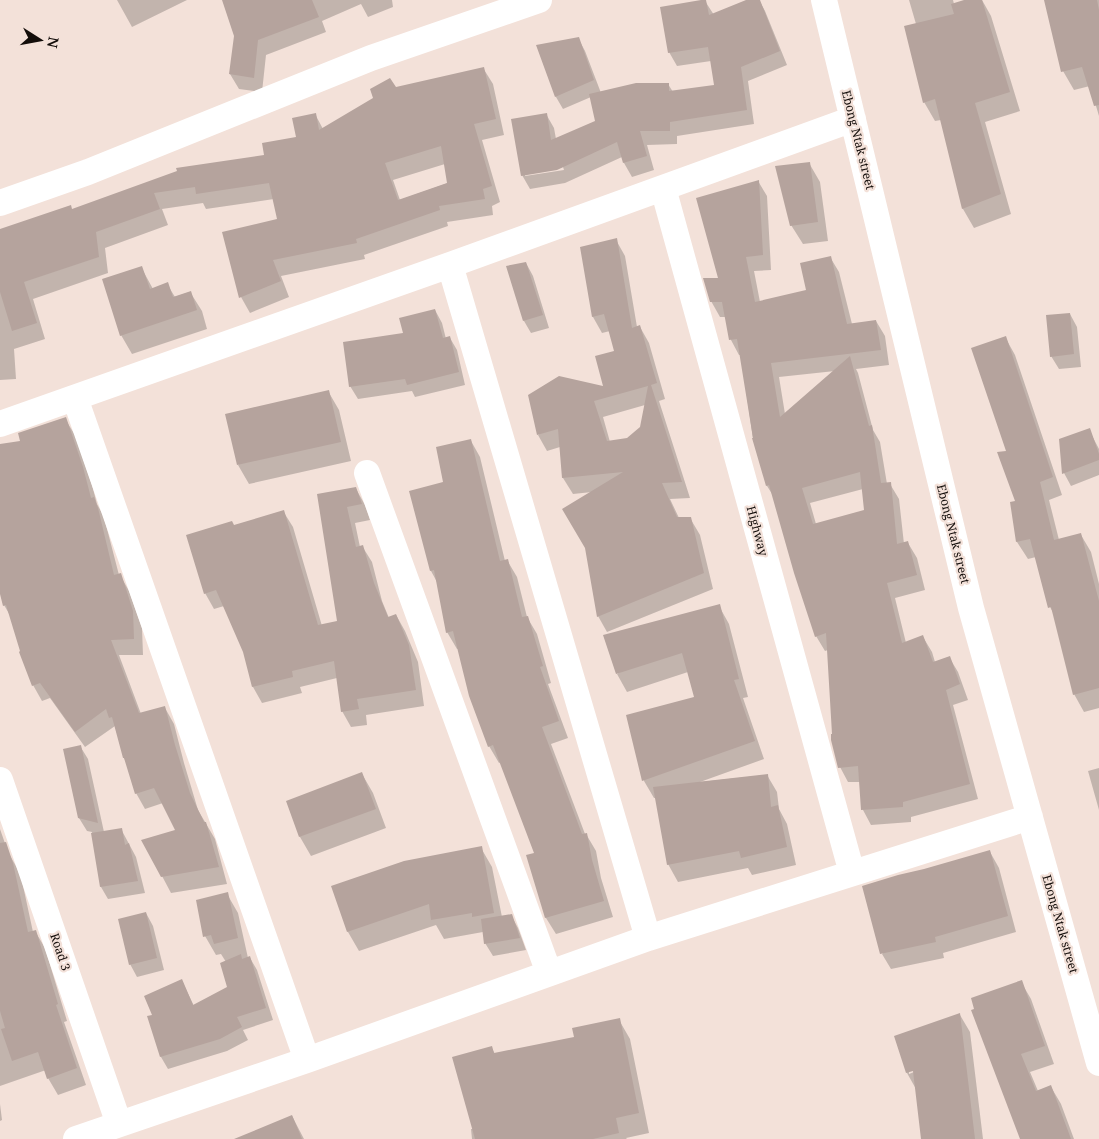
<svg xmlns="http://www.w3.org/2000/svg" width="1099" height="1139" font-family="'Noto Serif',serif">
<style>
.shadow{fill:#0003;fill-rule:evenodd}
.building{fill:#b5a39d;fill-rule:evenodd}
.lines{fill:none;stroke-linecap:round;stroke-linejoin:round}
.minor{stroke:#fff;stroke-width:26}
.labels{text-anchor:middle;stroke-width:4.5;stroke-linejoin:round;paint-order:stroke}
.street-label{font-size:12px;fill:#130d0a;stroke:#f3e1d9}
</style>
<rect width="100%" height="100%" fill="#f3e1d9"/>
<!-- shadow -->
<path class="shadow" d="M117,0H187L132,27Z
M231,0H392L393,7L368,17L361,4L322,21L326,32L266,55L262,92L239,89L230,74L235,36Z
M750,0H759L765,11L787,65L748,81L754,124L677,136V144L647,145L654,170L632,177L624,163L622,157L565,183L530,189L522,175L546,114L554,128L556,139L596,122L591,97L563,109L556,97L537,46L578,38L585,51L601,93L668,84L673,92L715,86L711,61L677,66L669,52L705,1L714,15ZM563,167L564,170L525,176V174Z
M909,0H953L954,4L969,0H982L991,16L1020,111L985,122L1011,214L974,228L963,209L941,120L935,121L924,102L916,24Z
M1046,0H1099V116L1090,86L1074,90L1063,71Z
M483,68L493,84L504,135L482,140L500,202L492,206L493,215L447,222L448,226L364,255L365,259L281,276L289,297L250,313L241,297L278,220L274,199L206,209L203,203L162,209L168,225L105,248L108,273L33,299L45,339L14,349L16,379L0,380V232L72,210L266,156L297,138L315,114L323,129L395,89ZM445,164L448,183L400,200L393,180Z
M809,163L820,182L828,241L803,244L791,225Z
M758,181L767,196L771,270L754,271L760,302L808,291L830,257L839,272L852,324L876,321L885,336L889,365L856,369L858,373L873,430L880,442L887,484H890L899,499L904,544L908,543L917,558L925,590L895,598L906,643L923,637L932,652L935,662L949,657L958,672L968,700L953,705L978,799L911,817V822L871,825L863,810L860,782H848L840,767L834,735L828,650L825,651L816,636L774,497L767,486L753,439L741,355H739L731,340L726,317H720L711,301ZM835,371L785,414L779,377ZM863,489L865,511L816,524L810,503Z
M616,240L625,256L637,327H640L649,343L665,399L659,401L690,498L670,499L679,518H690L700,535L713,589L607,632L598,616L592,492L573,494L563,478L560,447L547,451L538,435L605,388L615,352L610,331L602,333L593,317L581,248ZM645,405L641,427L628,439L610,442L603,417Z
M526,263L533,276L549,328L531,333L524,321Z
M141,267L153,289L167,284L175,297L190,292L202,311L207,329L132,354L121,335Z
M435,310L442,323L446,339L450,338L457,350L465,385L415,397L412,391L358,399L350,386L405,334Z
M1070,314L1077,327L1081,367L1059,369L1051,356Z
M1005,337L1015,355L1062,495L1049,500L1059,540L1081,535L1091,552L1099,584V708L1084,712L1074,694L1055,616L1050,607L1036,557L1028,559L1017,542L1016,501L1008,453Z
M328,391L339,410L351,461L249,484L238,465Z
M65,419L75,435L92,485L97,504L103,515L106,525L119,575H120L129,591L142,628L143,655H119L141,714L165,708L174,724L184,763L198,810L215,839L227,884L171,893L162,876L177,831L163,803L145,809L136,793L127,763L124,758L115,726L85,747L50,698L42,701L33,685L11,617L4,605L0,590V446L22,442Z
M1089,430L1099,449V475L1071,486L1064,473Z
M471,441L480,457L505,561L507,560L517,577L527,617L537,634L551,683L548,684L568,738L551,744L585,834H586L596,851L601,878L613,917L556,934L546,918L536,854L501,762L499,763L489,746L459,649H457L447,632L437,582L431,571L411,492L445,483Z
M356,489L365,505L370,520L355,523L360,547L362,546L372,562L382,601L389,618L396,615L405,631L418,662L424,706L366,715L367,725L351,727L342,711L337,678L300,687L302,693L262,703L253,687L244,652L224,606L214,609L205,593L234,526L283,511L293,527L322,626L338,622L318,495Z
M719,606L729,624L748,697L743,698L764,759L700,782L767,775L777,792L779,809L787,824L796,865L752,875L748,868L678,882L668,864L656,798H654L644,781L627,716L695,698L688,672L627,692L617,674Z
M80,746L88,759L104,832L121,829L136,857L145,893L108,899L101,887L92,832L87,831L79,818Z
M1099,768V810L1088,771Z
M362,774L373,793L386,828L311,856L300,837L287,802Z
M0,829L8,852L17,868L22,881L33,932L35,931L45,948L67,1021L64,1022L86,1085L58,1095L48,1078L46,1070L0,1086Z
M481,848L492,867L502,917L511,915L518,928L526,950L493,956L485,943L483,932L444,939L436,925L359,951L348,932L333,886Z
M990,852L999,868L1016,932L943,953L944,958L891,969L882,954Z
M227,894L238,913L248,958H250L257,970L273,1020L243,1030L248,1040L227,1051L168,1069L161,1057L154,1016L182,981L194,1006L229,988L226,962L221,954L216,955L205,936Z
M146,913L153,926L164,970L137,977L130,964Z
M1021,982L1031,999L1054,1064L1030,1072L1038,1091L1051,1087L1061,1104L1074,1139H1021Z
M960,1015L970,1032L983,1139H922L916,1089L907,1073L895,1037ZM919,1070L909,1074V1071Z
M619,1020L630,1039L649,1133L626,1138L627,1139H472L471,1129H474L491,1047L495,1054L576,1038Z
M0,1104L2,1120L0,1121Z
M292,1116L304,1139H237Z"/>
<!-- building -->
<path class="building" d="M222,0H312L319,17L258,40L254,78L229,74L234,36Z
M701,0H706L709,15L746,0H760L780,51L741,67L747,110L670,122V131H640L647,156L623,163L617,142L557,170L521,176L511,119L547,113L551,140L595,121L589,94L636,83H669V91L714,85L708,47L668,53L660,7Z
M964,0H982L1010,92L975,103L1001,194L962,209L935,99L923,103L904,26L954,14L951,4Z
M1044,0H1097L1099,10V105L1094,106L1082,67L1061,72Z
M579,37L594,80L555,97L536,45Z
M484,67L496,119L474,124L492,186L483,189L485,199L439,206L440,210L356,239L357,243L273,260L281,281L239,298L222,232L277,219L269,183L196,194L195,187L154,193L160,209L96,232L99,257L24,282L37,323L12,331L0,292V229L71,205L72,209L177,171L176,168L264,155L262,143L296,137L292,118L316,113L319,130L373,98L370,89L390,78L396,87ZM441,146L447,183L398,200L385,163Z
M810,162L818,222L790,226L775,166Z
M759,180L763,255L746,257L755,302L806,290L800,263L831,256L847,324L876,320L881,350L771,363L780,417L850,356L869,426L872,425L881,483L891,482L897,544L908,541L917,575L887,583L902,643L923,635L933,662L950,656L960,684L946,690L970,784L903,802V807L861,810L858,766L838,768L831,740V734H832L826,633L815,637L794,573L769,485L766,486L752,438H753L737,339L729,340L722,302H710L703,278H718L696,198ZM860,472L864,510L813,524L802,488Z
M617,238L632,328L640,325L657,383L651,385L682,482L662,483L677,517H691L704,573L597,617L585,548L562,509L623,472L562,478L558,429L537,435L528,395L559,376L603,386L595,356L614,351L604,314L592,317L580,247ZM648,386L640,427L627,438L607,441L594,401Z
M526,262L543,315L523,321L506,266Z
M142,266L150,289L168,282L173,297L191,291L197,310L120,336L102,279Z
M435,309L443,338L450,336L459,372L407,385L405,379L349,387L343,342L403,333L399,318Z
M1070,313L1074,354L1050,357L1046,315Z
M1006,336L1053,477L1040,482L1054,540L1081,533L1099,601V688L1073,695L1051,607L1048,608L1030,539L1016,542L1010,502L1015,501L997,452L1006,451L971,348Z
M329,390L341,442L237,465L225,414Z
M66,417L83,467L91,498L94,497L98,508L114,575L121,573L133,611L134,639L111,640L139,713L165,706L175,745L190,793L204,822H206L219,867L161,877L141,840L175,830L154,788L135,794L124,758H123L112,717L109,718L106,709L75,732L40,683L32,686L19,652L20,651L6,605L3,606L0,594V444L20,441L18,433Z
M1090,428L1099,454V460L1062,474L1059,439Z
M471,439L500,561L508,559L522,617L528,616L543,666L540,667L559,721L542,727L582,834L587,833L592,860L604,901L545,918L526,855L534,853L493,745L488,747L469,696L453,631L446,633L434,570L430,571L409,491L443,482L436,447Z
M356,487L362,504L347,507L356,547L363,545L374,583L388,617L396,614L409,645L416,690L357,699L359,709L341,712L334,661L292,671L293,677L252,687L243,652L216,590L204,594L186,535L232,521L234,525L284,510L318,625L337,621L317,494Z
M720,604L739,679L734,680L755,741L642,781L626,715L694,697L682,653L616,674L603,635Z
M81,745L98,823L78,818L63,749Z
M362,772L376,809L299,837L286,801Z
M768,774L771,807L778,805L787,847L741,858L739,851L667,865L653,787Z
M122,828L125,845L129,843L138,881L100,887L91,833Z
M6,842L13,863L28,932L36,930L58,1004L56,1005L77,1068L47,1079L38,1052L12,1061L1,1029L5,1028L0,1011V843Z
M482,846L494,913L472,917V913L431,920L429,904L347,932L331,886L404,861Z
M990,850L1008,916L935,937L936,942L880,954L862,886L898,875L924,869Z
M228,892L238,938L214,944L211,935L203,937L196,900Z
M146,912L157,958L129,965L118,919Z
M512,914L520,938L484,944L481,919Z
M241,954L242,959L250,956L266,1008L237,1017L242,1027L220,1039L160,1057L147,1016L152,1015L144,996L182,979L193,1005L227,987L220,963Z
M1022,980L1045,1046L1021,1054L1036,1091L1051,1085L1071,1139H1020L971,1010L974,1009L971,998Z
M960,1013L975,1139H921L913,1071L906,1073L894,1036Z
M620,1018L639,1113L616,1118L619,1133L593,1139H475L452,1057L492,1046L494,1053L574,1037L572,1028Z
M292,1115L302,1139H234Z"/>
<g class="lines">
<!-- minor -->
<path class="minor" d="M824,0L971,608L1099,1063
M663,188L852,873
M0,203L88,172L371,58L539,0
M450,265L648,938
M75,398L307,1060
M0,424L450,265L853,119
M367,473L549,973
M0,780L119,1124
M76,1139L307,1060L648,938L1030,817"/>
</g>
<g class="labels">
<!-- street labels -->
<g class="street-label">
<text transform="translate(858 140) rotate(76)" y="4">Ebong Ntak street</text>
<text transform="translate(757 531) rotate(75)" y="4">Highway</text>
<text transform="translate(953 534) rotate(76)" y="4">Ebong Ntak street</text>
<text transform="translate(1060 924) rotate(74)" y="4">Ebong Ntak street</text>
<text transform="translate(60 952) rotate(71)" y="4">Road 3</text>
</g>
</g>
<!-- north arrow -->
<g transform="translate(40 40) rotate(101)" stroke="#f3e1d9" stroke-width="4" paint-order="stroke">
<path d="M0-4L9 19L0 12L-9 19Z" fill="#130d0a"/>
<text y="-8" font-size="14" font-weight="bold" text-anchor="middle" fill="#130d0a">N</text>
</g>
</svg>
